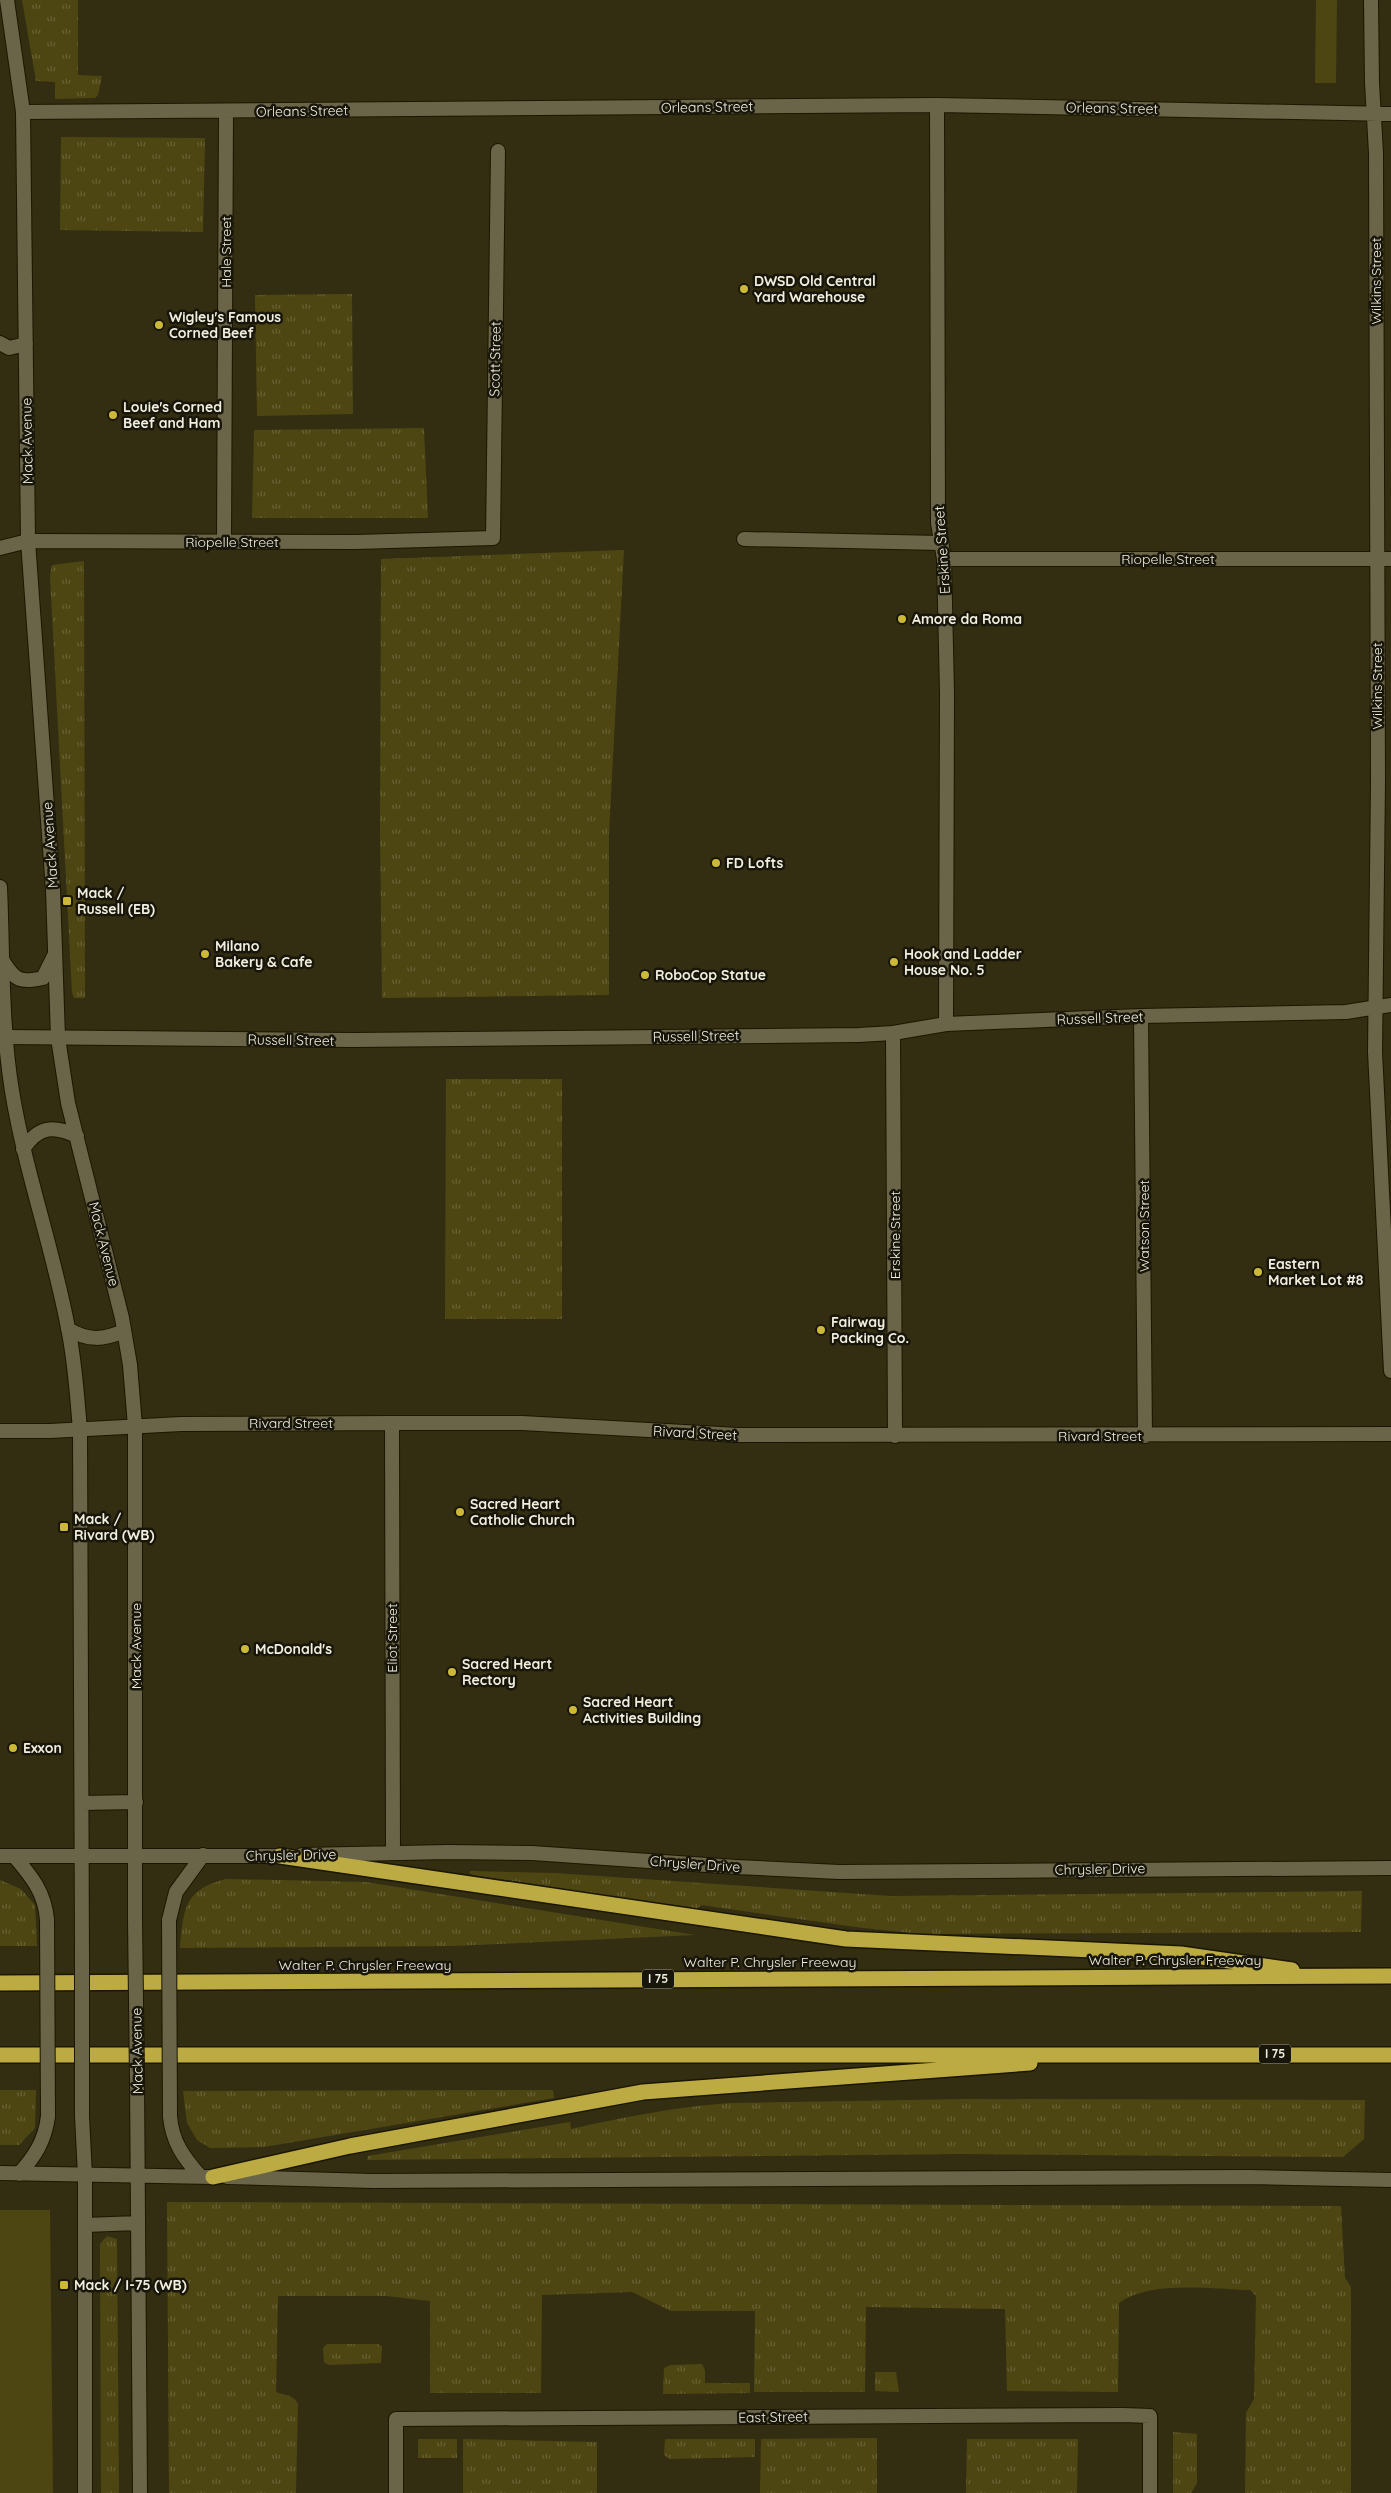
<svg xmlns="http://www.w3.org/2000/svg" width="1391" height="2493" font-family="Quicksand,sans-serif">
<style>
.grass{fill:url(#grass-tufts)}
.park{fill:#4e4612}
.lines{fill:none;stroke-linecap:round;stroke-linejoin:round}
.minor-casing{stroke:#1b1600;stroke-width:16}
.tertiary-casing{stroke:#1b1600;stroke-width:16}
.secondary-casing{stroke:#1b1600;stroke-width:16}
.motorway-casing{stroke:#1b1600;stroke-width:18}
.minor{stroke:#6a6548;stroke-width:14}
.tertiary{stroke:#6a6548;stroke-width:14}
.secondary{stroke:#6a6548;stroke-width:14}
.motorway{stroke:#bcab43;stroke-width:15}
.tertiary-bridge-casing{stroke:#1b1600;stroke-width:16;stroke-linecap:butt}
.secondary-bridge-casing{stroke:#1b1600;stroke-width:16;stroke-linecap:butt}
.tertiary-bridge{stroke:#6a6548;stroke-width:14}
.secondary-bridge{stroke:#6a6548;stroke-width:14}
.poi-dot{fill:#cdb938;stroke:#18160a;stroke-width:2}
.labels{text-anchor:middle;stroke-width:5;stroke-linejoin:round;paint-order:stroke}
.shield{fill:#18160a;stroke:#b0ad9e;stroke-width:1}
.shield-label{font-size:12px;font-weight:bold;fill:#f1eede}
.street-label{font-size:14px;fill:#f1eede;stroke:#18160a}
.poi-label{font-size:14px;font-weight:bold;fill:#f1eede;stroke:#18160a;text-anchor:start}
</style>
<defs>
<pattern id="grass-tufts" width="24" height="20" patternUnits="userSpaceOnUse" patternTransform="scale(1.25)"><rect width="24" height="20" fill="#4e4612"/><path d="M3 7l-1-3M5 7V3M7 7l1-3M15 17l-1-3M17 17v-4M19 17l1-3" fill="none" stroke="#686134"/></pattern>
</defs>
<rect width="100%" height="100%" fill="#332e12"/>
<!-- grass -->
<path class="grass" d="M22,0H78V75L102,76L98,95L95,98L55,99V82L36,81Z
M61,137L205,138L203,232L60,230Z
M352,294L353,414L257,416L255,295Z
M424,428L428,518H252L254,430Z
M624,550L609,833V995L382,998L380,830L381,559Z
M84,561L85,998H74L72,992L50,576L52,565Z
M446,1079H562V1319H445Z
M471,1871L555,1873L891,1896L1362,1891L1361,1932L920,1934L855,1927L701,1905L697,1909L473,1875L469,1873Z
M226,1879L366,1882L695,1935L454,1946L180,1948C184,1909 183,1890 226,1879Z
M0,1880L21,1889L35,1905L37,1946H0Z
M0,2090H36L35,2128L19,2145H0Z
M553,2090L554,2098L264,2147L210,2148L197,2140L187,2123L183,2091Z
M967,2099L1365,2100L1364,2139L1343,2157L962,2154L367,2160L368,2156L570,2122L571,2129C624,2117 676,2107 730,2103Z
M167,2202L1341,2206L1345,2278L1351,2287V2493H1245L1246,2413L1254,2399L1256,2296L1250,2290C1212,2289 1150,2280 1119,2303L1118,2392L1007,2391L1005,2309L866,2307L865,2392H754L755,2311H671L632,2292L542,2295L541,2393H430V2301L386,2296H278L276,2392C284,2395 294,2395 298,2404L296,2493H169Z
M107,2236L117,2239V2243L119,2493H101L100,2244Z
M327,2344H378L382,2347L381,2363L329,2365L324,2362L323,2348Z
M702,2364L705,2370V2383H750V2393L663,2394L664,2368L671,2365Z
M875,2372H896L899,2392L875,2391Z
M1173,2432L1197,2434V2483L1191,2493H1173Z
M877,2438V2493H760L761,2439Z
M418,2439H457V2458H418Z
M463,2439L597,2442V2493H463Z
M665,2439H755V2457L670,2459L664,2455Z
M967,2439H1078L1077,2493H966Z"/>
<!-- park -->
<path class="park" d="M1316,0H1337L1336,83H1315Z
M0,2210H50L53,2493H0Z"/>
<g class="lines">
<defs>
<path id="minor" d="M1371,0L1372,83L1376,153L1378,781L1375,1052L1391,1371
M937,105L938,523L944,559L947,693L946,1024
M23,112L937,105L1391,114
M744,539L941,543
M224,542L226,112
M0,548L28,541L356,542L493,538L498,151
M944,559H1391
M1141,1016L1145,1436
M893,1033L895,1436
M392,1423L393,1853
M0,1431H50L181,1424L392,1423H522L738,1435L1391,1434
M302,1855L448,1852L532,1853L736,1867L839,1872L1391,1868
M227,2177L373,2181L1247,2177L1391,2180
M396,2493V2419L1123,2415L1150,2416V2493"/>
<path id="tertiary" d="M6,1037L353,1040L859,1035L893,1033L946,1024L1141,1016L1346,1012L1391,1005
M0,1856H280
M15,1857C32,1877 45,1893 47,1920
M169,1920L176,1892L203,1855
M170,2116C172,2142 184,2158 200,2176
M0,2173L213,2177
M19,2174C35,2156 45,2141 48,2116"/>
<path id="secondary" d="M7,0L23,112L28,541L53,890L58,1038L68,1103L122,1318L130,1365L135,1426V1920
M0,343L9,348L26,344
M0,887C3,954 1,1024 12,1091C25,1171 53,1248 68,1328C75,1361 77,1395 80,1430L82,1953
M3,961C15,981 21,983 43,978L54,956
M23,1149C39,1126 53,1125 77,1136
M68,1329C88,1341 103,1340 124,1331
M82,1803L136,1802
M137,2080L140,2493
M82,2116L85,2176V2493
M85,2225L138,2223"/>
<path id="motorway" d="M280,1856L846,1939L1181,1954L1292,1970
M0,1983L1391,1976
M0,2055H1391
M213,2177L350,2146L643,2092L1030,2063"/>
</defs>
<!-- minor casing -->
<use href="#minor" class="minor-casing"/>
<!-- tertiary casing -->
<use href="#tertiary" class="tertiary-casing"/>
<!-- secondary casing -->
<use href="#secondary" class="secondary-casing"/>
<!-- motorway casing -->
<use href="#motorway" class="motorway-casing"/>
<!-- minor -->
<use href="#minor" class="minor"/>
<!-- tertiary -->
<use href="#tertiary" class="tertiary"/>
<!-- secondary -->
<use href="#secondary" class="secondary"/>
<!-- motorway -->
<use href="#motorway" class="motorway"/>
<defs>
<path id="tertiary-bridge" d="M47,1920L48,2116
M169,1920L170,2116"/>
<path id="secondary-bridge" d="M135,1920L137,2080
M82,1953V2116"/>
</defs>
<!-- tertiary-bridge casing -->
<use href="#tertiary-bridge" class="tertiary-bridge-casing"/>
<!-- secondary-bridge casing -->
<use href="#secondary-bridge" class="secondary-bridge-casing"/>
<!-- tertiary-bridge -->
<use href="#tertiary-bridge" class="tertiary-bridge"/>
<!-- secondary-bridge -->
<use href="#secondary-bridge" class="secondary-bridge"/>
</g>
<!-- markers -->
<g class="poi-dot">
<circle cx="744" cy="289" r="5"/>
<circle cx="159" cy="325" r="5"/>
<circle cx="113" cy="415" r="5"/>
<circle cx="902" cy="619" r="5"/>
<circle cx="716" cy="863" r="5"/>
<rect x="62" y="896" width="10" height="10" rx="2.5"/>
<circle cx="205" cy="954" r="5"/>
<circle cx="894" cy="962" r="5"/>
<circle cx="645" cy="975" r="5"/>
<circle cx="1258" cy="1272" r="5"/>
<circle cx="821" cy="1330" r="5"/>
<circle cx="460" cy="1512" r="5"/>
<rect x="59" y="1522" width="10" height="10" rx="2.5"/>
<circle cx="245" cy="1649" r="5"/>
<circle cx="452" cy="1672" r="5"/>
<circle cx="573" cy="1710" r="5"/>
<circle cx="13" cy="1748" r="5"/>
<rect x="59" y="2280" width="10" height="10" rx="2.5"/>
</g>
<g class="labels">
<!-- shield labels -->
<g class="shield">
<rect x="642" y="1969.5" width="32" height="19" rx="4"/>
<rect x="1259" y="2044.5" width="32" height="19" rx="4"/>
</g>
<g class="shield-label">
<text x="658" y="1983">I 75</text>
<text x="1275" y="2058">I 75</text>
</g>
<!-- street labels -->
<g class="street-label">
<text transform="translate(707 107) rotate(-1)" y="5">Orleans Street</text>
<text transform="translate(1112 108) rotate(1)" y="5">Orleans Street</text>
<text transform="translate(302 111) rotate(-1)" y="5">Orleans Street</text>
<text transform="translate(226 252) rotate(-90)" y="5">Hale Street</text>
<text transform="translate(1376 281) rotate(-90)" y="5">Wilkins Street</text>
<text transform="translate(495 359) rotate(-89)" y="5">Scott Street</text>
<text transform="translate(27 441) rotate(-91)" y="5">Mack Avenue</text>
<text x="232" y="547">Riopelle Street</text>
<text transform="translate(942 550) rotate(-94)" y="5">Erskine Street</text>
<text x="1168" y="564">Riopelle Street</text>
<text transform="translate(1377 686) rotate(-90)" y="5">Wilkins Street</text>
<text transform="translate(50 845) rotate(-94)" y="5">Mack Avenue</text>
<text transform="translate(1100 1018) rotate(-2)" y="5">Russell Street</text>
<text transform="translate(696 1036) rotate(-1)" y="5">Russell Street</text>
<text transform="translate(291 1040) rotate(1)" y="5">Russell Street</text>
<text transform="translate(1144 1226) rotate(-90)" y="5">Watson Street</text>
<text transform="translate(895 1235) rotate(-90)" y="5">Erskine Street</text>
<text transform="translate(104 1244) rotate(76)" y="5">Mack Avenue</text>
<text x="291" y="1428">Rivard Street</text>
<text transform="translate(695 1433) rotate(3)" y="5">Rivard Street</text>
<text x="1100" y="1441">Rivard Street</text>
<text transform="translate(392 1638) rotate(-90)" y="5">Eliot Street</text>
<text transform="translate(136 1646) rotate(-90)" y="5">Mack Avenue</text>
<text transform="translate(291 1855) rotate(-1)" y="5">Chrysler Drive</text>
<text transform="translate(695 1864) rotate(4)" y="5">Chrysler Drive</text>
<text transform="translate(1100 1869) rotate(-1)" y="5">Chrysler Drive</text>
<text x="1175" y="1965">Walter P. Chrysler Freeway</text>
<text x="770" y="1967">Walter P. Chrysler Freeway</text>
<text x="365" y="1970">Walter P. Chrysler Freeway</text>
<text transform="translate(137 2051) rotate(-91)" y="5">Mack Avenue</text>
<text transform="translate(773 2417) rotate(-1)" y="5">East Street</text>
</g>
<!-- poi labels -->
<g class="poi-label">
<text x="754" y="286">DWSD Old Central<tspan x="754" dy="16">Yard Warehouse</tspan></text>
<text x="169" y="322">Wigley's Famous<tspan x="169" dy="16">Corned Beef</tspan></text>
<text x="123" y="412">Louie's Corned<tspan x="123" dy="16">Beef and Ham</tspan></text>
<text x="912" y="624">Amore da Roma</text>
<text x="726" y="868">FD Lofts</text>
<text x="77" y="898">Mack /<tspan x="77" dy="16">Russell (EB)</tspan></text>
<text x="215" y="951">Milano<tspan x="215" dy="16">Bakery &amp; Cafe</tspan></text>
<text x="904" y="959">Hook and Ladder<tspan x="904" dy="16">House No. 5</tspan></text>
<text x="655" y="980">RoboCop Statue</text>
<text x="1268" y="1269">Eastern<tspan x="1268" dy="16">Market Lot #8</tspan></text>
<text x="831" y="1327">Fairway<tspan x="831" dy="16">Packing Co.</tspan></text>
<text x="470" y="1509">Sacred Heart<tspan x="470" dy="16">Catholic Church</tspan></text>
<text x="74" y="1524">Mack /<tspan x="74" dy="16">Rivard (WB)</tspan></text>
<text x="255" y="1654">McDonald's</text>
<text x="462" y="1669">Sacred Heart<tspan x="462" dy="16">Rectory</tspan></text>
<text x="583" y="1707">Sacred Heart<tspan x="583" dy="16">Activities Building</tspan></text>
<text x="23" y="1753">Exxon</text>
<text x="74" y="2290">Mack / I-75 (WB)</text>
</g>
</g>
</svg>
